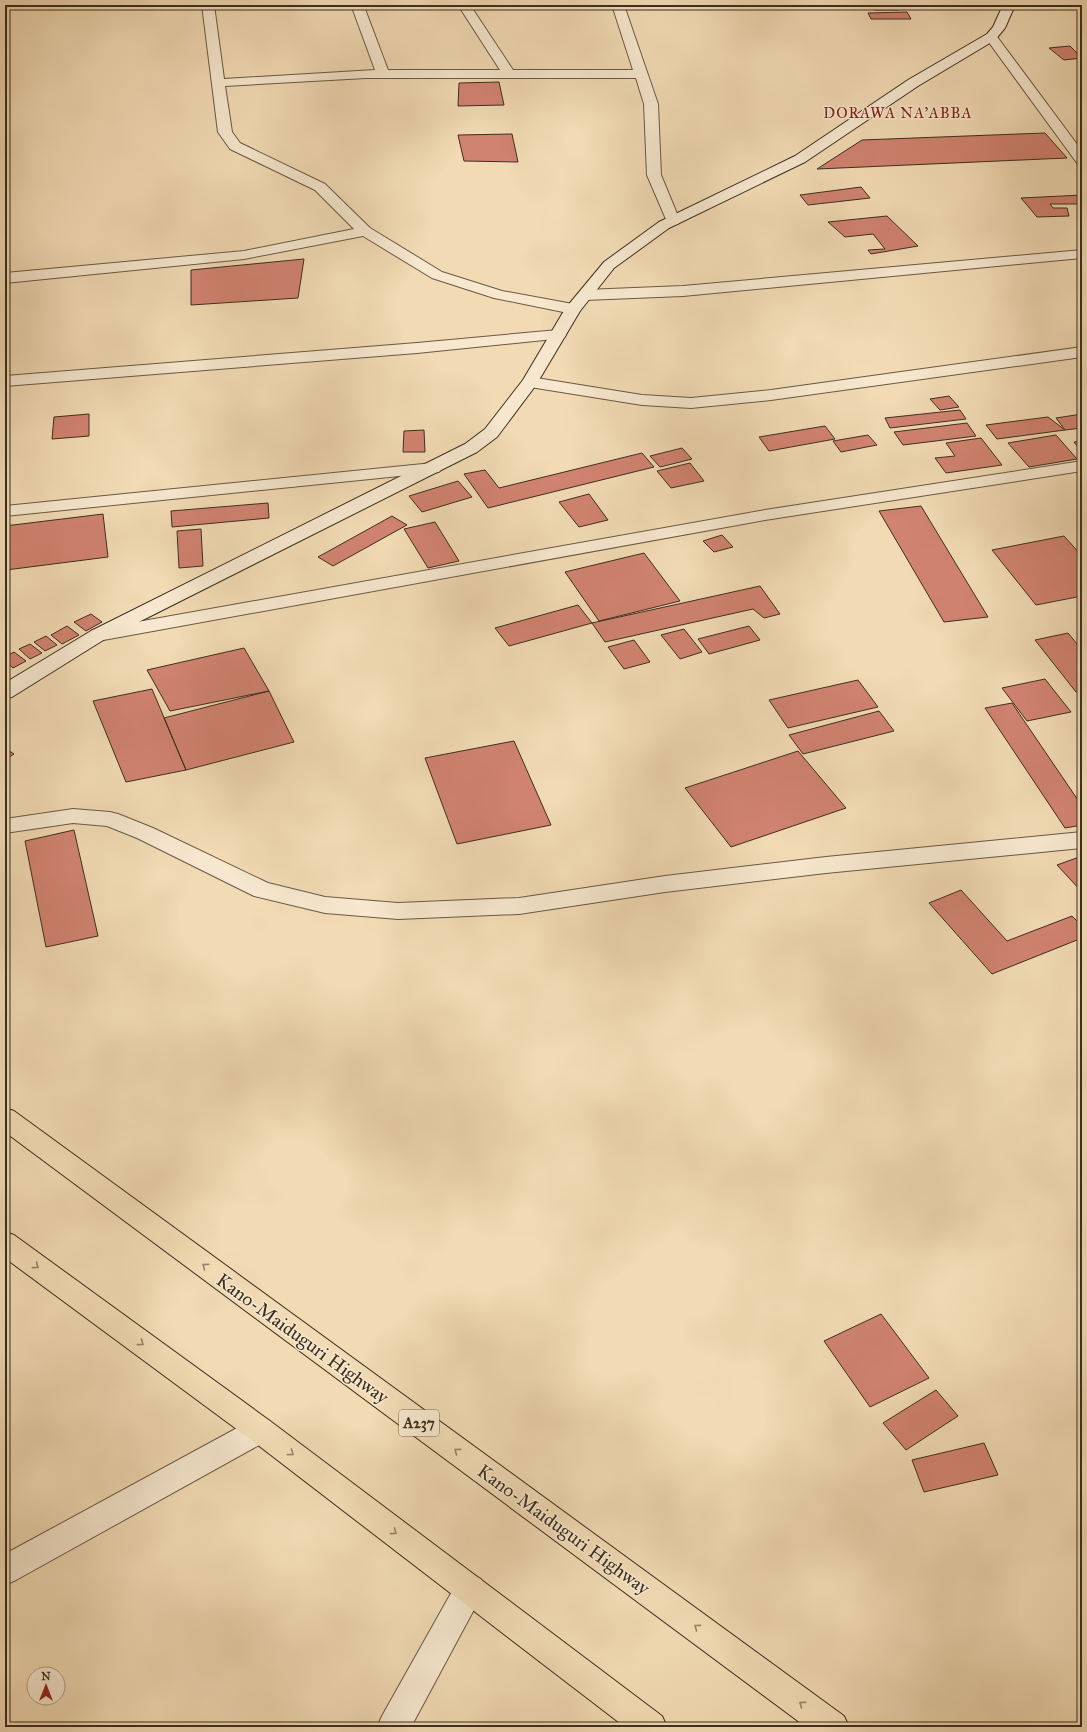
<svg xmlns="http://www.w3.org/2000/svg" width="1087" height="1732" font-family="'IM FELL Great Primer',serif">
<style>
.building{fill:#d18371;stroke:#3c2e1d}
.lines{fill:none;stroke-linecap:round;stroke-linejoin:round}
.street-casing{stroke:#695943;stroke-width:2}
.secondary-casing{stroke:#3c2e1d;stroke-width:2}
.highway-casing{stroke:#3c2e1d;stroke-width:2}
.street{fill:#f6e7ce;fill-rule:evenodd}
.secondary{fill:#f6e7ce;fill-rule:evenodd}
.highway{fill:#f1dab4;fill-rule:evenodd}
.oneway{stroke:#968468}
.labels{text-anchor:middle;stroke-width:3;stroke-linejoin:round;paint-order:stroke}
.far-quarter-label{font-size:15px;letter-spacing:1px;fill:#7a1f14;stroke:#f6e7ce}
.shield{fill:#f6e7ce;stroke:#746652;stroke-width:1}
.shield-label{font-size:15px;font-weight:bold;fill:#3c2e1d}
.near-street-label{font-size:19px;fill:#3c2e1d;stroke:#f6e7ce}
</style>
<rect width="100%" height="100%" fill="#f1dab4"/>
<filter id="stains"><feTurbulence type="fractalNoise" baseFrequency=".005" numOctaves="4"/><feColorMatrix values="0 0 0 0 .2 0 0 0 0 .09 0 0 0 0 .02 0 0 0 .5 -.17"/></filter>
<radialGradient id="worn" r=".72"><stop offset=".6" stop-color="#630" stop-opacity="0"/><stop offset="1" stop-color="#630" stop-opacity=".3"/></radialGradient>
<!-- building -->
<path class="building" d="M873,5H897L899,10H875Z
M907,12L911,19H871L868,13Z
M1070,46L1082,58L1064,60L1049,48Z
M499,82L504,105L458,106L459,83Z
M1045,133L1067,158L817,169L862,140Z
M512,134L518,162L464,161L458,135Z
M861,187L870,198L808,205L800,195Z
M1082,195V204H1050L1053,208H1067L1069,216L1037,217L1021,198Z
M887,216L918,246L871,254L868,250L885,249L873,234L845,237L828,222Z
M304,259L298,298L191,305V270Z
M949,396L959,407L940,410L930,399Z
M960,410L966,419L890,428L885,418Z
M89,414V436L52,439L54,417Z
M1082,414V428L1065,430L1056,418Z
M1048,417L1065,430L997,439L986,425Z
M967,423L976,436L903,445L894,432Z
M825,426L835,439L769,451L759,437Z
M424,430L425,452H403L404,431Z
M868,435L877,445L841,452L833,441Z
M1056,435L1077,459L1029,467L1008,443Z
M981,438L1002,465L946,473L935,458L955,456L946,443Z
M1082,441V452L1074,442Z
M682,448L692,459L660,467L650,456Z
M642,453L654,467L488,508L464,474L485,470L499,488Z
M690,463L704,481L671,488L657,471Z
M458,481L472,497L422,512L409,496Z
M589,494L608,520L579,527L559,502Z
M268,503L269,518L172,527L171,511Z
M921,506L988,617L944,622L879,511Z
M103,514L108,557L6,570L5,526Z
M392,516L407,525L333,566L318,557Z
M435,522L459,561L428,568L404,529Z
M201,529L203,566L179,568L177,531Z
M722,535L733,547L714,552L703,541Z
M1064,536L1082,556V596L1036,605L992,550Z
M644,553L680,601L599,621L565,572Z
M760,586L780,614L764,618L753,609L605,642L592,623Z
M578,605L592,623L509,646L495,628Z
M91,614L102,622L86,631L74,622Z
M67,626L79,635L62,644L51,635Z
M749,626L760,640L709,654L698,639Z
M684,629L702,652L680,659L661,635Z
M1068,633L1082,650V691L1076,692L1035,640Z
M46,636L57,645L45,651L34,642Z
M634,640L650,662L624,669L608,647Z
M30,644L42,653L30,659L19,649Z
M244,648L269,691L170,711L147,670Z
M14,652L26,661L13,668L5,661V657Z
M1045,679L1071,712L1027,721L1002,688Z
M858,680L878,707L788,728L769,700Z
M152,689L186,770L126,782L93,701Z
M269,691L294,742L186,770L164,718Z
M1012,703L1082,806V825L1065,828L985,708Z
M879,711L894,731L803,754L789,735Z
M514,741L551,825L457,844L425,758Z
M5,748L14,754L5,760Z
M798,751L846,808L731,847L685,788Z
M74,830L98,936L46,947L25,841Z
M1082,856V892L1057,865Z
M961,890L1007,941L1072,916L1082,926V938L992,974L929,903Z
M881,1314L929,1378L870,1407L824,1341Z
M936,1390L958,1416L906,1450L883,1423Z
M984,1443L998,1475L924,1492L912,1460Z"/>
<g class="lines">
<defs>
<path id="street" d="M202,5H214L224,79L375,70L353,10L349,5H362L365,9L388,70H500L458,5H470L513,70H633L612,5H624L658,104L661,175L680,221L678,224L673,225L668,224L647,175L644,104L636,78H366L225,86L232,132L240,143L325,184L370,228L442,272L502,291L573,304L578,306L581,309L578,312L573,314L494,298L432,278L363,236L244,259L5,283V273L244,251L354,229L315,190L230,149L218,132Z
M991,33L995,34L1082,151V164L1077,163L985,37L987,34Z
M1082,250V258L683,296L585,300L580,298L577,295L580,292L585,290L683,286Z
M558,330L564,332L566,335L564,338L417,353L5,386V376L417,343Z
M1082,347V357L771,400L691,408L642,405L530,387L524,385L522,382L524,379L530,377L642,395L691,398L771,390Z
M1082,461V471L765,520L98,641L91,639L88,635L91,631L98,629L765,510Z
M433,463L439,464L442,468L439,472L5,516V506Z
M73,809L110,812L118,814L153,828L268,883L325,897L398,903L519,898L665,876L826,857L1082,832V848L826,873L665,892L519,914L398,919L325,913L254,896L137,838L107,826L73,823L5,833V819Z
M260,1417L270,1421L274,1430L270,1439L16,1580L5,1585V1554L250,1421Z
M470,1574L481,1579L485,1589L411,1727H377L382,1716L459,1579Z"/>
<path id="secondary" d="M1003,5H1015L1005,28L995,40L918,86L805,162L669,228L614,268L580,311L536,385L497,437L477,452L105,639L12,697L5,698V683L91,631L465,444L485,429L523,380L565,309L604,262L659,222L795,156L908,80L987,34L993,27Z"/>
<path id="highway" d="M5,1108L14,1111L844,1716L849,1727H806L5,1132Z
M5,1232L14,1235L270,1421L662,1716L667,1727H625L250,1439L5,1258Z"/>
</defs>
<!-- street casing -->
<use href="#street" class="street-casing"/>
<!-- secondary casing -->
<use href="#secondary" class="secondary-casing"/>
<!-- highway casing -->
<use href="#highway" class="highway-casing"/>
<!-- street -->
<use href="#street" class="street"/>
<!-- secondary -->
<use href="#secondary" class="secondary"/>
<!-- highway -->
<use href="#highway" class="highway"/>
</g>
<!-- one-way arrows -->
<defs><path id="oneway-chevron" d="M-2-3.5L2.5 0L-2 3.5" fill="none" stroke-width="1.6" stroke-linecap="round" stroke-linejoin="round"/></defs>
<g class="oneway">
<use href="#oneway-chevron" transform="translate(36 1266) rotate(36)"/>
<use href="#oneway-chevron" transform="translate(205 1266) rotate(-144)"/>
<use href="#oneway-chevron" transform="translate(141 1343) rotate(36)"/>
<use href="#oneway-chevron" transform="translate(457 1451) rotate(-144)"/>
<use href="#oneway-chevron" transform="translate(291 1453) rotate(37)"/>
<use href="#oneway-chevron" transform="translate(394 1532) rotate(37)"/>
<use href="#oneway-chevron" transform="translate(697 1627) rotate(-144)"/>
<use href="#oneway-chevron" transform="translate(802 1704) rotate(-144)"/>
</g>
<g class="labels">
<!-- far-quarter labels -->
<g class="far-quarter-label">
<text x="898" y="118">DORAWA NA'ABBA</text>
</g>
<!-- shield labels -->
<rect class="shield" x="399" y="1410" width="40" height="26" rx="3"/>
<g class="shield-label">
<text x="419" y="1428">A237</text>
</g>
<!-- near-street labels -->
<g class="near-street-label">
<text transform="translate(303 1338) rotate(36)" y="7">Kano-Maiduguri Highway</text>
<text transform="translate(564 1529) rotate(36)" y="7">Kano-Maiduguri Highway</text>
</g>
</g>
<!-- margin -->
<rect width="1087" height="1732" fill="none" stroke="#f1dab4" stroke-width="20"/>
<rect x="6" y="6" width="1075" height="1720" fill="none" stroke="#3c2e1d" stroke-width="2"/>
<rect x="10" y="10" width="1067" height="1712" fill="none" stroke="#3c2e1d"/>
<!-- north arrow -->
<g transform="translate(46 1686)"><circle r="19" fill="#f6e7ce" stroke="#ac9d87"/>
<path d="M0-3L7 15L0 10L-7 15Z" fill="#8f2418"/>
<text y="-6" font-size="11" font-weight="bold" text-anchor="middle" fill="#3c2e1d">N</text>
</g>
<rect width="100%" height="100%" filter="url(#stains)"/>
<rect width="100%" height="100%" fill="url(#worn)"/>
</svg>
